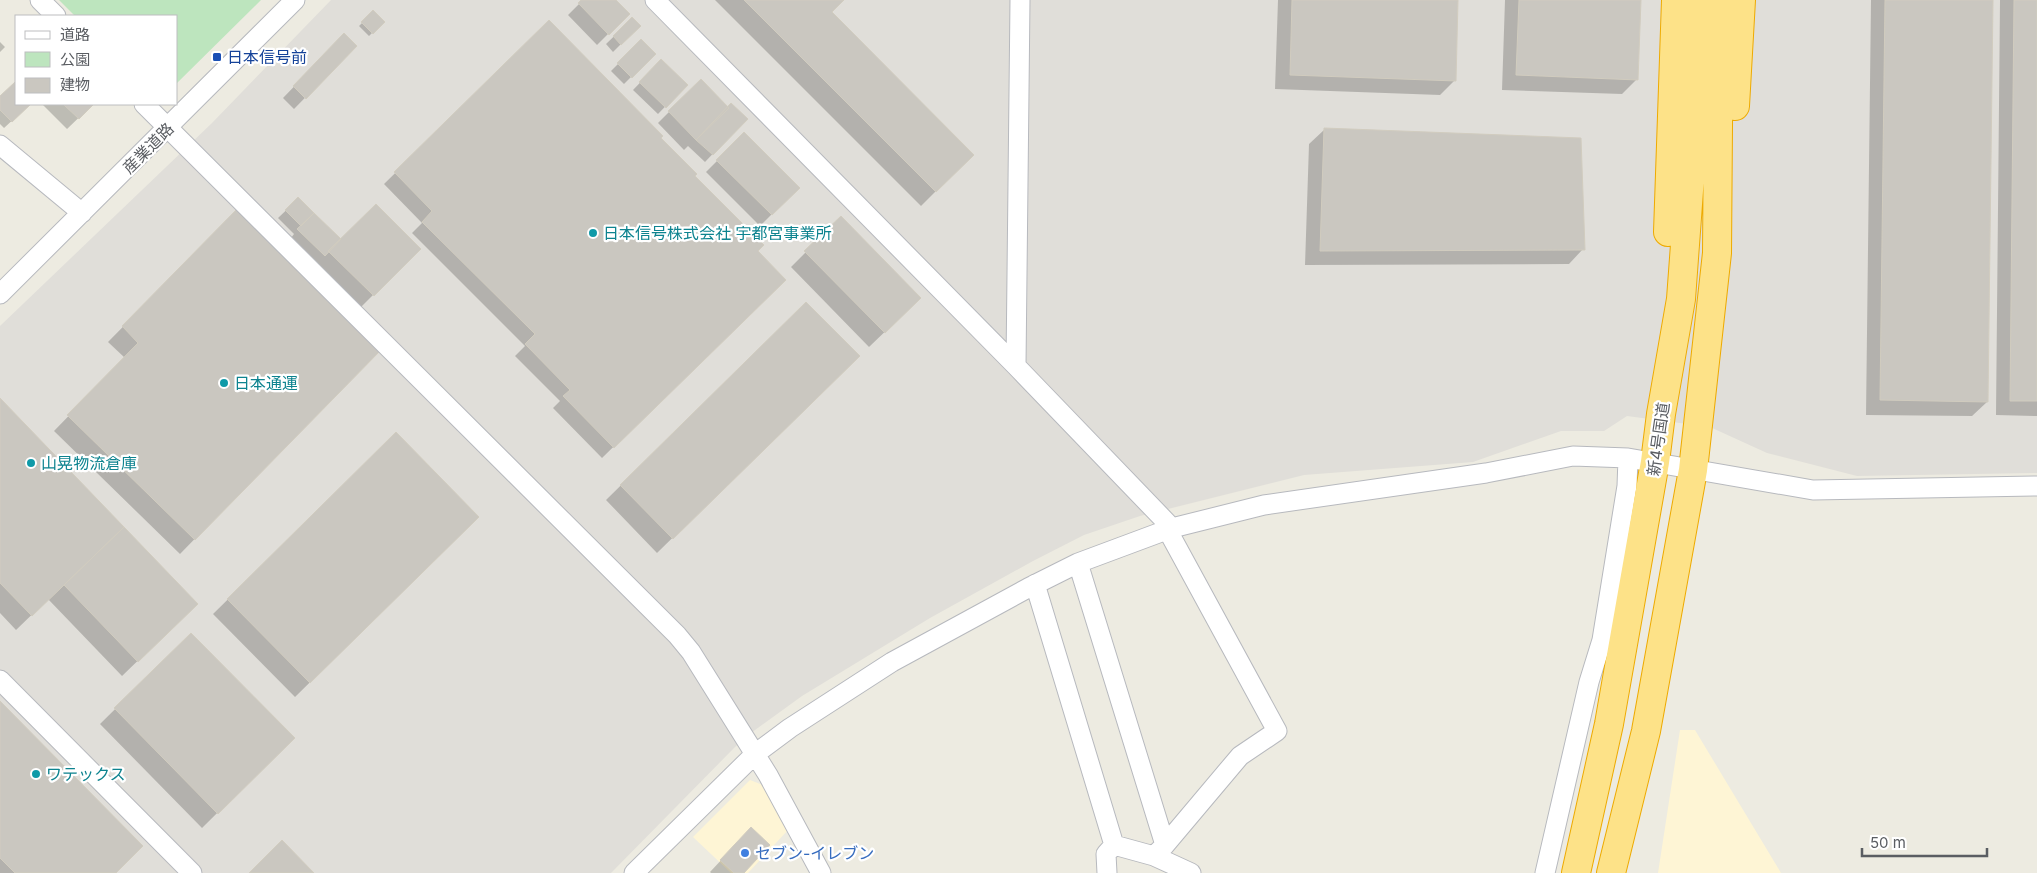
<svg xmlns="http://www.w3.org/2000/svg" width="2037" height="873" font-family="Inter,'Noto Sans JP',sans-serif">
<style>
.commercial{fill:#fef5d5}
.industrial{fill:#e0ded9}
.green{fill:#bde5be}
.shadow{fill:#0003}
.building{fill:#cac7c0;stroke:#d1ccbf}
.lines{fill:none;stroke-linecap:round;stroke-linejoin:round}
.minor-casing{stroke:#b7b9be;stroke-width:21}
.highway-casing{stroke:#ea0;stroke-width:30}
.minor{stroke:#fff;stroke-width:19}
.highway{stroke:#fde288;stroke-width:28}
.transit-dot{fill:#1a4fb4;stroke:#fff;stroke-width:2}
.culture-dot{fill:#0f9aa8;stroke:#fff;stroke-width:2}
.shop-dot{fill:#3f7fe0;stroke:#fff;stroke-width:2}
.labels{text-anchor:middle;stroke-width:4.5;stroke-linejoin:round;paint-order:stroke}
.transit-label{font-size:16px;fill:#164399;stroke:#fff;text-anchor:start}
.street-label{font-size:16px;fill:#5a5d62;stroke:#fff}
.culture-label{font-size:16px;fill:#0d838f;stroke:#fff;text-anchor:start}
.shop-label{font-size:16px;fill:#366cbe;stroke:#fff;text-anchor:start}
</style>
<rect width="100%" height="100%" fill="#edebe1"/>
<!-- commercial -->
<path class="commercial" d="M1680,730H1695L1781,873H1658Z
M750,780L765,786L788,830L748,873H731L693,837Z"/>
<!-- industrial -->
<path class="industrial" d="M331,0H2037V473L1857,476L1767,453L1710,427L1627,416L1604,431H1561L1473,462L1304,475L1140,516L1084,535L1033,561L930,618L802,696L755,730L735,747L611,873H0V326L212,123Z"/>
<!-- green -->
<path class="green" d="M59,0H261L176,84V16H75Z"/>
<!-- shadow -->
<path class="shadow" d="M583,0H614L628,14L597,45L568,15Z
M715,0H842L830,12L972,155L921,206Z
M1278,0H1457L1455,80L1440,95L1275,89Z
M1505,0H1640L1637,79L1622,94L1502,90Z
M1871,0H1992L1987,402L1972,416L1866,415Z
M2000,0H2037V416L1996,415Z
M373,12L383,22L369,36L359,26Z
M632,19L639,26L613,52L606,44Z
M549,22L659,138L756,251L784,280L602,458L553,408L560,401L515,356L525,346L412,233L422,223L384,184Z
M344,35L356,46L294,109L283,98Z
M641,41L654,54L624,84L611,71Z
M0,42L5,47L0,52Z
M661,61L686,85L658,114L633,90Z
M700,81L727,109L746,119L705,162L688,146L684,150L658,123Z
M15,84L16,104H30L4,128L0,124V98Z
M42,104H93L67,129Z
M1324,130L1583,249L1569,264L1305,265L1309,144Z
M744,134L798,188L760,226L706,172Z
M298,199L341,240L419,249L358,310L314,267L318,263L291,238L294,234L278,218Z
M237,211L379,350L180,554L54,431L125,358L108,342Z
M841,217L920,298L869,347L791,267Z
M806,303L858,356L657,553L606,500Z
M0,400L182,618L122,676L48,599L16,630L0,613Z
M396,434L478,517L295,697L213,614Z
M191,634L293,738L202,828L100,724Z
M0,703L114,873H0Z
M740,840L742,873H711L710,872Z"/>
<!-- building -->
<path class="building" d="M581,0H616L630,14L609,35L578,3Z
M744,0H844L832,12L974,155L936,192Z
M1292,0H1458L1456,81L1290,75Z
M1519,0H1641L1638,80L1516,75Z
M1885,0H1993L1988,402L1880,400Z
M2014,0H2037V401H2010Z
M373,10L385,22L373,34L361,22Z
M632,17L641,26L621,45L613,36Z
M549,20L663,136L661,138L697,174L695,176L764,245L758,251L786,280L614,448L563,396L570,390L525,344L535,334L422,222L432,211L394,172Z
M344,33L357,46L306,99L293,86Z
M641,39L656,54L632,78L617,63Z
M661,59L688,85L666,108L639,82Z
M701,79L729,108L696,140L668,111Z
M15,82L16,104H31L12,122L0,110V96Z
M731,103L748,119L713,155L696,140Z
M63,104H94L79,119Z
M1324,128L1581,138L1585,250L1320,251Z
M744,132L800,188L772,215L716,160Z
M298,197L314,213L301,226L285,210Z
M376,204L421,249L374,296L328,251Z
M237,209L381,350L195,540L67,415L138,343L122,326Z
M314,213L341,239L325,256L297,229Z
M841,216L921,298L885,333L804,251Z
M806,302L860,356L673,539L620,485Z
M0,398L124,527L32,616L0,583Z
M396,432L479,517L310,683L227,599Z
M124,527L198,604L138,662L64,585Z
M191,633L295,738L218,814L114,708Z
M0,701L143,846L116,873H15L0,858Z
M751,827L770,845L744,873H734L720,860Z
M282,840L314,873H249Z"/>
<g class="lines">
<defs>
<path id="minor" d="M40,0L56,16
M655,0L1016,366L1172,528
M144,104L677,635L691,652L768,775L821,873
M0,145L82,213
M0,294L295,0
M1016,366L1020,0
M1078,563L1165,845L1154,856L1114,845L1106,854L1107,873
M1035,584L1114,845
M0,680L192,873
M1165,845L1240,756L1277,731L1167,529
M1154,856L1191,873
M634,873L755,754L790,728L892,662L1028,588L1078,563L1172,528L1264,505L1486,473L1573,456L1628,458L1813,490L2037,486
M1545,873L1589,682L1602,640L1627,486L1628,458"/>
<path id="highway" d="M1735,106L1741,0
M1668,232L1676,0
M1576,873L1609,724L1655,462L1661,414L1681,299L1693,136L1697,0
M1611,873L1646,731L1693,470L1717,253L1719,0"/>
</defs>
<!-- minor casing -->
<use href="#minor" class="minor-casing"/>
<!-- highway casing -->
<use href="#highway" class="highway-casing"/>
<!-- minor -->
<use href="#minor" class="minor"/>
<!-- highway -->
<use href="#highway" class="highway"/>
</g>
<!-- markers -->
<rect class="transit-dot" x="212" y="52" width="10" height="10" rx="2.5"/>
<g class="culture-dot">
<circle cx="593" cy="233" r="5"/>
<circle cx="224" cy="383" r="5"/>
<circle cx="31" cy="463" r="5"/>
<circle cx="36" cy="774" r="5"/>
</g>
<circle class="shop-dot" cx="745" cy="853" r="5"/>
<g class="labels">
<!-- transit labels -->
<g class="transit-label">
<text x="227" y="63">日本信号前</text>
</g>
<!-- street labels -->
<g class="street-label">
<text transform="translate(148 148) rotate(-45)" y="6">産業道路</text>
<text transform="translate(1658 439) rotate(-82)" y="6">新4号国道</text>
</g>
<!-- culture labels -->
<g class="culture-label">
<text x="603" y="239">日本信号株式会社 宇都宮事業所</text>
<text x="234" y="389">日本通運</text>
<text x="41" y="469">山晃物流倉庫</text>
<text x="46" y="780">ワテックス</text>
</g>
<!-- shop labels -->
<g class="shop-label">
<text x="755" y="859">セブン-イレブン</text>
</g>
</g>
<!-- legend -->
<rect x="15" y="15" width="162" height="90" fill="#ffffff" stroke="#bdbec0"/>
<rect x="25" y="31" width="25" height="8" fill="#ffffff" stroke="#bdbec0"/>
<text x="60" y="40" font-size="15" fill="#5a5d62">道路</text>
<rect x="25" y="52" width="25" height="15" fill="#bde5be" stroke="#bdbec0"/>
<text x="60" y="65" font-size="15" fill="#5a5d62">公園</text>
<rect x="25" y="78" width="25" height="15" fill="#cac7c0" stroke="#bdbec0"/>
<text x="60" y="90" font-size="15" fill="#5a5d62">建物</text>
<!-- scale -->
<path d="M1862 848v8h125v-8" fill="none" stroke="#5a5d62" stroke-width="2.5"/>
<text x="1870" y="848" font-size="15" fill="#5a5d62" stroke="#ffffff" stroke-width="4" paint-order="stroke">50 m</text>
</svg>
